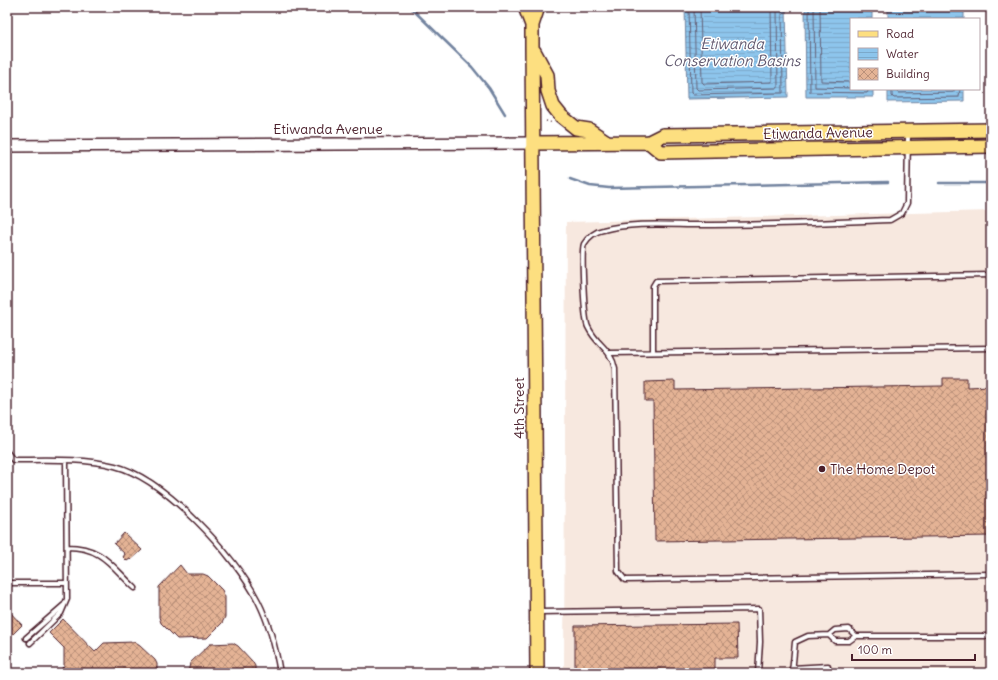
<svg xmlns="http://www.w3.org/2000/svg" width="998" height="680" font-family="Delius,sans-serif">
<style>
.built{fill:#f7e8df}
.water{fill:url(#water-rules);stroke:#72839f}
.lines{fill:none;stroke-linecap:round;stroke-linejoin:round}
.shore{stroke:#656178;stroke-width:1}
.stream{stroke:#72839f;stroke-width:2.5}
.building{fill:url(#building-cross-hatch);stroke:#4a1f2b}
.service-casing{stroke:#4a1f2b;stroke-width:7}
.secondary-casing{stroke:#4a1f2b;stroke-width:14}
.primary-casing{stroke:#4a1f2b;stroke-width:16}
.path{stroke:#4a1f2b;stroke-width:1.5;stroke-dasharray:1 3;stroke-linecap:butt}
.service{stroke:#fff;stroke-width:4}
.secondary{stroke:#fff;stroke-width:11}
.primary{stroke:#fddf80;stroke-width:13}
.poi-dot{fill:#4a1f2b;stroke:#fff;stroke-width:1.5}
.labels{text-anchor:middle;stroke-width:3;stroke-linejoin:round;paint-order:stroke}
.street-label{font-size:14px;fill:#4a1f2b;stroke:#fff}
.poi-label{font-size:14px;fill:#4a1f2b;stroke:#fff;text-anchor:start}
.water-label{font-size:15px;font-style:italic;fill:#61596f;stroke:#fff}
</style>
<defs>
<pattern id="water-rules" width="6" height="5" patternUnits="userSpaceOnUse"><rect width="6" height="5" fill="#8dc5ec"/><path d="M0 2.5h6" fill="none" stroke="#7ba9cb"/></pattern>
<pattern id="building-cross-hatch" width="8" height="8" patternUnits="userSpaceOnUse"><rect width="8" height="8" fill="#e4b395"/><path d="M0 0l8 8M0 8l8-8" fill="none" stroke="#bb917a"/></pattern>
</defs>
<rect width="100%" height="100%" fill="#fff"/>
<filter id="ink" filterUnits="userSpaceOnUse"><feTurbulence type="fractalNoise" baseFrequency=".025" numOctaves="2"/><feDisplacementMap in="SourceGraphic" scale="8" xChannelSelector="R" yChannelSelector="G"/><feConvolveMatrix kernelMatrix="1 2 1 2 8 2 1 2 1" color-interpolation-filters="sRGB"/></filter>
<g filter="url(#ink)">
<!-- built -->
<path class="built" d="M991,211V673H564L566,222Z"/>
<!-- water -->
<path class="water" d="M685,7H786L788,97L687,99Z
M805,7H872V19H851V89H873V97H806Z
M888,7H964V19H888Z
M888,89H964V101L888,102Z"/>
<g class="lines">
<!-- shore -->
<path class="shore" d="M689,7L691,93L693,95L783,93L782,7
M694,7L696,88L698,90L778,88L777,7
M700,7L702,82L704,84L772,82L771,7
M809,7L810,92L867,93L869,89
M814,7L815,87L851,88
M820,7L821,81L851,82
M892,89V96L894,98L959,97L960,89
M897,89L899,93L953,92L955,89"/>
<!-- stream -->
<path class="stream" d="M410,7L472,67L489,88L505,114
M570,179L590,186L609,188L888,182
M939,183H991"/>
</g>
<!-- building -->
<path class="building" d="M943,378H967V387L991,386V536L655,541L653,401H645V382L675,381V390L943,386Z
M124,533L142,550L131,560L130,559L127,561L123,557L125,554L114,544Z
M180,565L187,574H203L208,576L222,590L225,597V617L222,623L207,638L177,639L161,623L159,617V587Z
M7,609L22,625L7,640Z
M63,619L95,652L104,643L134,642L140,646L155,660L157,664V673H57L64,666V648L49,633Z
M737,624L738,658H715V673H575V626Z
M233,643L238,646L252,661L255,666V673H188L190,663L210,644Z"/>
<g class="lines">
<defs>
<path id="service" d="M908,133L907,203L902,213L890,220C830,222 771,225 712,225C676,226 638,221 603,230C596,231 588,237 584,244C581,251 584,320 588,327C597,346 611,348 615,369L618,571L625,580L991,574
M653,352V286L656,281L991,275
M610,353L991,348
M7,452L13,460C47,460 82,458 115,466C165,479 235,555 258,601C269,623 276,649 280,673
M67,547C103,547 111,566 135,588
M7,583H67
M539,612L759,609L760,642L758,673
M856,636H991
M26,638L64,605
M30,643L61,613L67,599L66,461
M792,668L828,666V673
M792,673L795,642L808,636L829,635L835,630L849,629L856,636L849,641H835L829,635"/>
<path id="secondary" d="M7,146L534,143"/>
<path id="primary" d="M525,7L532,25
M534,51L547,75L548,91L553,106L561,116L576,128L589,130L607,142
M649,142L661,152L991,146
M534,143L649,142L663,135L991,130
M537,673L532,46V25L538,7"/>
</defs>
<!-- service casing -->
<use href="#service" class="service-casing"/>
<!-- secondary casing -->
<use href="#secondary" class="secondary-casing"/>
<!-- primary casing -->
<use href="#primary" class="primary-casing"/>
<!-- path -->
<path class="path" d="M546,121L553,123"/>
<!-- service -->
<use href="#service" class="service"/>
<!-- secondary -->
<use href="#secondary" class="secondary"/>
<!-- primary -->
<use href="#primary" class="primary"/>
</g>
</g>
<!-- markers -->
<circle class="poi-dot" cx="822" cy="469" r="4"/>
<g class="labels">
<!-- street labels -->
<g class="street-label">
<text x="328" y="134">Etiwanda Avenue</text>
<text transform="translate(818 133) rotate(-1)" y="5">Etiwanda Avenue</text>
<text transform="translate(519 408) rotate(-90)" y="5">4th Street</text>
</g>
<!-- poi labels -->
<g class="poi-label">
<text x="830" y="474">The Home Depot</text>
</g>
<!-- water labels -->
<g class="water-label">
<text x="732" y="49">Etiwanda<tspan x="732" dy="17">Conservation Basins</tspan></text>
</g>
</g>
<!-- margin -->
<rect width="998" height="680" fill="none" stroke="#fff" stroke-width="24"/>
<rect x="12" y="12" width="974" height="656" fill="none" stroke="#4a1f2b" stroke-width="1.5" filter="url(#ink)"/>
<!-- legend -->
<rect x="850" y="18" width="130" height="72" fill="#ffffff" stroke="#b7a5aa"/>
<rect x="858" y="31" width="20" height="6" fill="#fddf80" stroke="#b7a5aa"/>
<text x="886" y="38" font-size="12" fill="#4a1f2b">Road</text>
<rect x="858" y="48" width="20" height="12" fill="url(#water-rules)" stroke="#b7a5aa"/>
<text x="886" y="58" font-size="12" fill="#4a1f2b">Water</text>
<rect x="858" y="68" width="20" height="12" fill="url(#building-cross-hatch)" stroke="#b7a5aa"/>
<text x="886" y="78" font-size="12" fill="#4a1f2b">Building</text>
<!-- scale -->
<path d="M852 654v6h123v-6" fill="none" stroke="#4a1f2b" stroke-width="2"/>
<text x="858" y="654" font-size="12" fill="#4a1f2b" stroke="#ffffff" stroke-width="3" paint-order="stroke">100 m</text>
</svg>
